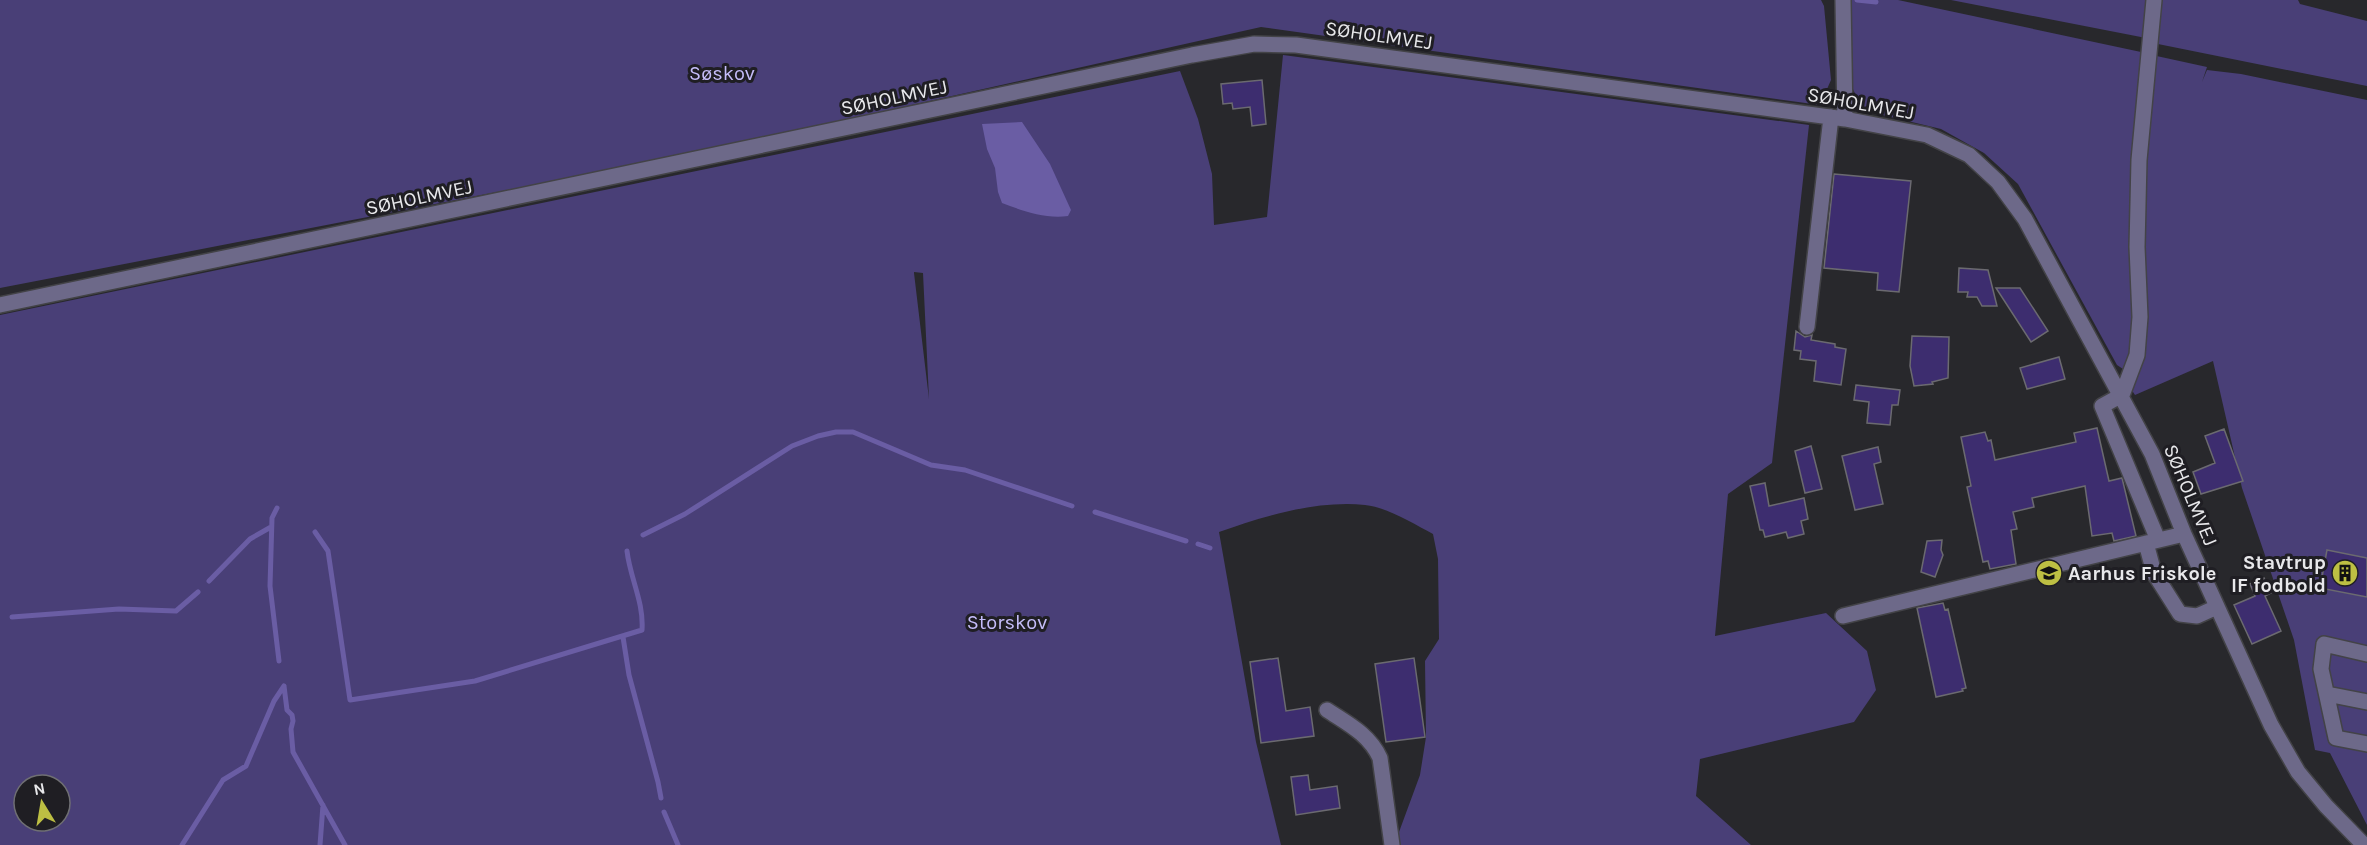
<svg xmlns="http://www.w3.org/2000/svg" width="2367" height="845" font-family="Karla,sans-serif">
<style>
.green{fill:#493f77;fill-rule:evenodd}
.water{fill:#6a5da4}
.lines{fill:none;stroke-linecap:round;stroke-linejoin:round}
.stream{stroke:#6a5da4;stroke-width:5}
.building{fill:#3d2d6f;stroke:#6b6a70;stroke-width:1.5}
.minor-casing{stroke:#434347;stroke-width:18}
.minor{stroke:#6d6989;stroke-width:15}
.labels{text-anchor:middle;stroke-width:6;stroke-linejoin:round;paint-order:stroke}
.street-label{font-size:20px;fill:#e8e8eb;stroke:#1f1e23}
.park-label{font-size:20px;fill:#c5bdf9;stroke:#1f1e23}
.poi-label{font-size:20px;font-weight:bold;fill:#e8e8eb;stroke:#1f1e23;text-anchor:end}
</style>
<rect width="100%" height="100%" fill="#28282c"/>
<!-- green -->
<path class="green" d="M0,0H1821L1824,6L1831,80L1820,105L1261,27L684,156L0,288Z
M1852,0H1898L2141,52L2131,197L2132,348L2123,369L2117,365L2018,184L1984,153L1941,129L1866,111L1859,102L1852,87Z
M1951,0H2150L2146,38Z
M2158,0H2298L2300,4L2367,21V86L2153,43Z
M1283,55L1809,125L1772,463L1728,494L1715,636L1826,613L1867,651L1876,690L1854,722L1700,759L1696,796L1751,845H1399V832L1420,775L1426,737L1425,661L1439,639L1438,559L1433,534C1414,524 1387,507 1365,505C1318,500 1263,516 1219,532L1256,742L1281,845H0V315L1180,71L1198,119L1212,174L1214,225L1267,217ZM914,272L923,273L929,399L914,273ZM24,785H60V821H24Z
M2152,55L2207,67L2202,82L2207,70L2241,74L2367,100V825L2330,753L2315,750L2294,640L2242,488L2213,361L2135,395L2131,389Z"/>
<!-- water -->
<path class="water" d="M1022,122L1050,164L1071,210L1068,216C1045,219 1023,211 1002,203L998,192L995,168L987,149L982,124Z"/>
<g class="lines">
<!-- stream -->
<path class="stream" d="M1857,0L1876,2
M277,508L272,518L270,586L279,661
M1095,512L1186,541
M315,532L328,551L350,700L475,681L642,630C644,602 630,578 627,551
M643,535L685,514L792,446L818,436L836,432H853L931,465L965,470L1072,506
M1198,544L1210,548
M209,581L250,539L271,527
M12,617L119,609L176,611L198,592
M623,637L629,675L658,782L661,798
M284,686L287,710L292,715L293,721L291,729L293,752L345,845
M664,812L678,845
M182,845L223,780L246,766L274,701L284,686
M320,845L323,805"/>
</g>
<!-- building -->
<path class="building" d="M1262,80L1266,124L1252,126L1250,107L1233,109L1232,103L1223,104L1221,84Z
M1834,174L1911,181L1899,292L1877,290L1878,273L1824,268Z
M1959,268L1988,270L1997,306H1982L1977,297H1967L1968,292H1958Z
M1996,288H2020L2048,331L2031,342Z
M1796,331L1805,337L1812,335L1811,340L1835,344V347L1846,349L1841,385L1814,381L1816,361L1800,359L1801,351L1794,350Z
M1912,336L1949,337L1948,378L1932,382L1933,384L1914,386L1910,366Z
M2059,357L2065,379L2027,389L2020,368Z
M1856,385L1900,390L1898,405H1892L1890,425L1867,423L1869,402L1854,400Z
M2097,428L2109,481L2122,478L2136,536L2114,541L2112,533L2092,536L2085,486L2032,498L2034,507L2013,512L2017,529L2011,530L2016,564L1990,569L1988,561L1983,562L1967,487L1971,486L1961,437L1985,432L1988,441L1991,440L1995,460L2076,442L2074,433Z
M2224,429L2243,481L2201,494L2193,472L2215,463L2205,436Z
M1811,446L1822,489L1805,493L1795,451Z
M1878,447L1881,462L1874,464L1883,504L1855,510L1842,456Z
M1765,483L1769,506L1804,498L1808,519L1801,521L1804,534L1788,538L1786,532L1765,537L1763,530H1760L1750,486Z
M1942,540L1941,550L1943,555L1935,577L1921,572L1927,541Z
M2327,550L2367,558V597L2320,588Z
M2264,578L2271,593L2265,596L2281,631L2252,644L2234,605L2255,596L2250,584Z
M1943,603L1945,610L1948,609L1966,688L1962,689L1963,691L1936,697L1917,608Z
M1278,658L1286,711L1310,707L1314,736L1261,743L1250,662Z
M1414,658L1425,737L1386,742L1375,664Z
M1308,775L1310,790L1337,786L1340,808L1296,815L1291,777Z"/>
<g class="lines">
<defs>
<path id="minor" d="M1843,0L1845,119
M2154,0L2139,160L2137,247L2140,317L2137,355L2122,395L2102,406L2158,540
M0,305L1192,55L1254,44L1296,45L1845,119L1927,135L1969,155L1998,182L2025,219L2152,454L2184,534L2271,725L2298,772L2326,806L2364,845
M1807,327L1831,117
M2146,543L2154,573L2180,614L2197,616L2217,607
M1843,616L2184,534
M2367,654L2324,644L2321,669L2336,738L2367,744
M2327,694L2367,702
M1327,710C1348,724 1369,734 1380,758L1392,845"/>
</defs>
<!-- minor casing -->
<use href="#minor" class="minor-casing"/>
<!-- minor -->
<use href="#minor" class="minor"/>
</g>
<!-- icons -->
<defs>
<symbol id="school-disc" viewBox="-11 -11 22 22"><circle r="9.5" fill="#bdbf43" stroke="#1f1e23"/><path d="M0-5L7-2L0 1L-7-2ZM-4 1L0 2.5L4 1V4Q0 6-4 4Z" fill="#111"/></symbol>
<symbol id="building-disc" viewBox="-11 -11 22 22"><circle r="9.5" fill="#bdbf43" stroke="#1f1e23"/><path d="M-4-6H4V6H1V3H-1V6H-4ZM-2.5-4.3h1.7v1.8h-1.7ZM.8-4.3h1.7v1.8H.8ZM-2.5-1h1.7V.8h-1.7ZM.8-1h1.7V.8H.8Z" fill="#111"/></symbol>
</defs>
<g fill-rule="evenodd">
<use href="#school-disc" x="2034" y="558" width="30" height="30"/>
<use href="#building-disc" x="2330" y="558" width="30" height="30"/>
</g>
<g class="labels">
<!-- street labels -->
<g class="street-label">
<text transform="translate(1379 35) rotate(8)" y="7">SØHOLMVEJ</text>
<text transform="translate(894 97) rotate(-12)" y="7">SØHOLMVEJ</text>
<text transform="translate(1861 103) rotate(10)" y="7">SØHOLMVEJ</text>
<text transform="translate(419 197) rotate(-12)" y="7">SØHOLMVEJ</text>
<text transform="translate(2191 495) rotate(67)" y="7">SØHOLMVEJ</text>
</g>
<!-- park labels -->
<g class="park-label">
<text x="722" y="80">Søskov</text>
<text x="1007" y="629">Storskov</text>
</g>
<!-- poi labels -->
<g class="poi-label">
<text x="2326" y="569">Stavtrup<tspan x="2326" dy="23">IF fodbold</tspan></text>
<text x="2068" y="580" text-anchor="start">Aarhus Friskole</text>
</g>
</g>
<!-- north arrow -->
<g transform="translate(42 803) rotate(349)"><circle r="28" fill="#1f1e23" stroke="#6f6f73" stroke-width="1.5"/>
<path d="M0-4.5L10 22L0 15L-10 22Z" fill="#bdbf43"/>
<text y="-9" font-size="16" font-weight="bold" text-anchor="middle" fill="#e8e8eb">N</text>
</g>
</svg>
